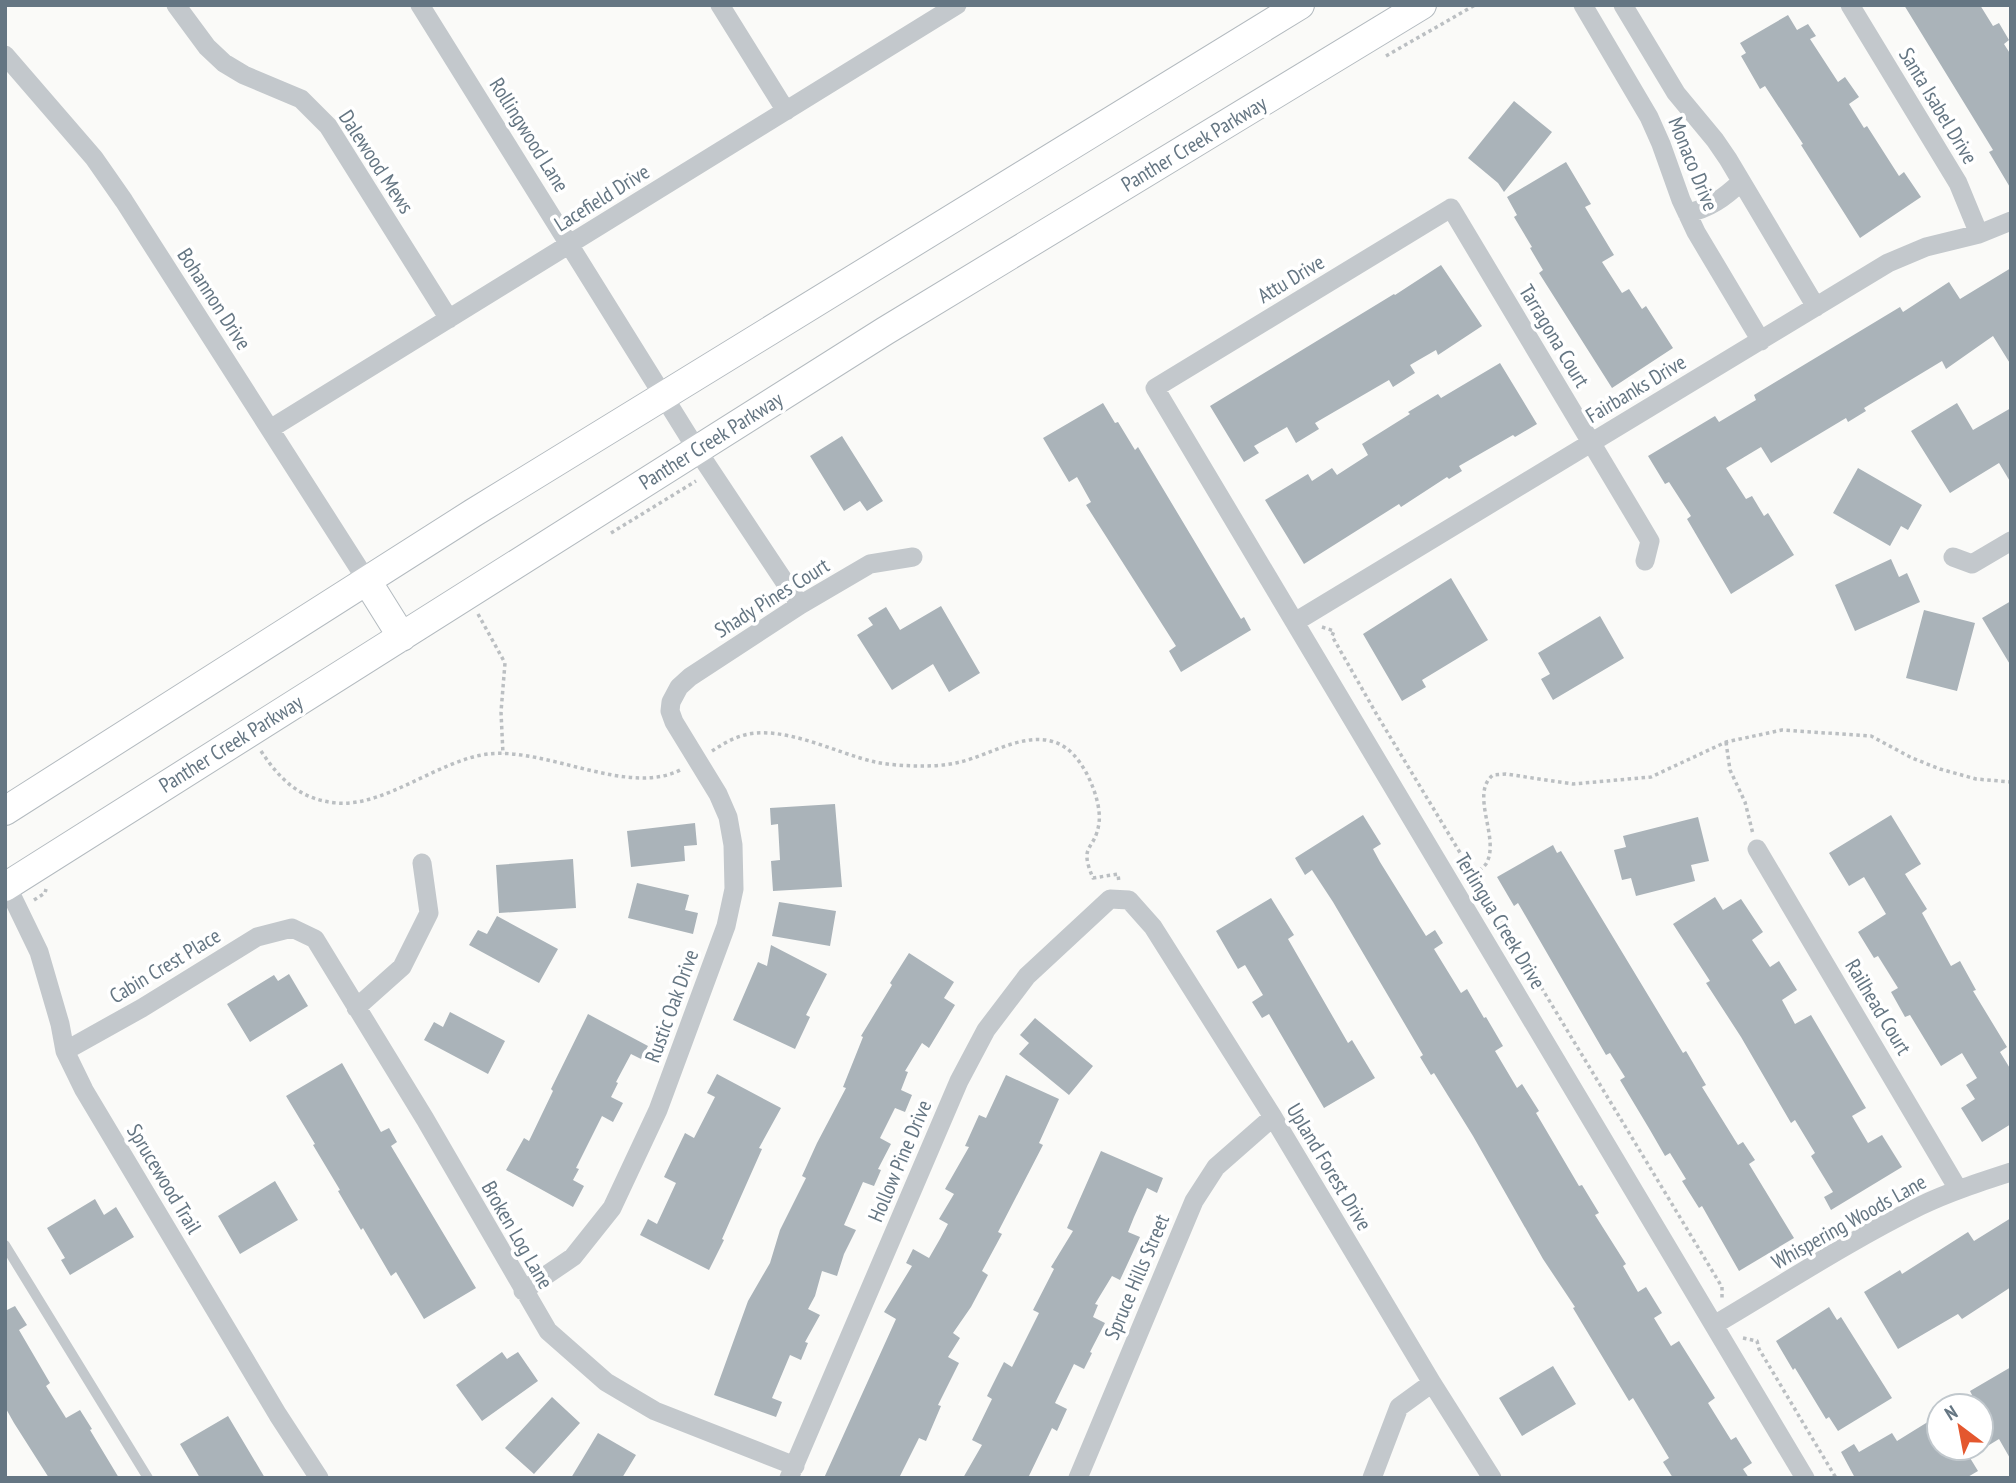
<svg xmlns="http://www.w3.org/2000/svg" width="2016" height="1483" font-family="'PT Sans Narrow',sans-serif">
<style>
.building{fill:#aab3b9}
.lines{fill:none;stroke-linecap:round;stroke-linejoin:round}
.secondary-casing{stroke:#b3babf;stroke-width:30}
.path{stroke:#bbbfc2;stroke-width:3.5;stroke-dasharray:3.5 3.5;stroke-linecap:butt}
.service{stroke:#c3c8cc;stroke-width:10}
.minor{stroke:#c3c8cc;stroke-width:19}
.secondary{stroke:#fff;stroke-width:28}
.labels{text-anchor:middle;stroke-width:7;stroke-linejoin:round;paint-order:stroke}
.street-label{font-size:21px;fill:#657683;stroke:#fff}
</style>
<rect width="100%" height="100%" fill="#fafaf8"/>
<!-- building -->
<path class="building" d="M1904,5H1980L1993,26L1999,23L2009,40L2004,44L2011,55V189L1989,152L1993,150Z
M1788,15L1797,30L1808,24L1816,36L1810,39L1838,82L1845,77L1859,97L1849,104L1864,128L1867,126L1899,176L1904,172L1921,197L1860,238L1801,145L1803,144L1765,86L1760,89L1741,56L1746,53L1740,43Z
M1514,101L1552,132L1504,192L1498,183L1468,158Z
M1566,162L1591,204L1585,207L1614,255L1602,262L1622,293L1629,289L1642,309L1646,306L1673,348L1612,388L1539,273L1543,270L1530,248L1532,247L1514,217L1517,215L1507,197Z
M1441,265L1482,326L1438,355L1436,350L1410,365L1415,373L1393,387L1389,380L1315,423L1319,429L1296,443L1287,427L1254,446L1259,453L1244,462L1210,406L1394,294L1395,295Z
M2011,268V365L1993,336L1946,369L1942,361L1864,408L1866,411L1848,422L1846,418L1771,463L1761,447L1726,468L1746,499L1752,496L1764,516L1768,513L1794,555L1731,594L1687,519L1691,516L1669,482L1665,484L1648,456L1715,416L1719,422L1756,400L1754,395L1900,307L1903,312L1949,282L1960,299Z
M1500,363L1537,424L1515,437L1513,435L1459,466L1462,471L1449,479L1447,477L1401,507L1399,504L1304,564L1265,500L1308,474L1312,481L1332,468L1337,475L1368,455L1362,444L1410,414L1408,412L1438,394L1441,398Z
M1103,403L1115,423L1118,422L1135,450L1138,447L1241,619L1244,617L1251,630L1181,672L1169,651L1176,646L1086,505L1091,502L1077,477L1069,482L1043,438Z
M1957,403L1973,430L2011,408V483L1999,463L1950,493L1911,431Z
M842,436L883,501L867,511L860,501L844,511L810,456Z
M1858,468L1922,505L1908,530L1901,526L1890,546L1833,513Z
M1891,559L1899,577L1907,573L1920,602L1855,631L1835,585Z
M1451,578L1488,640L1422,680L1426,687L1402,701L1363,634Z
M2011,601V666L1982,618Z
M941,606L980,673L949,692L933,664L892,690L857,635L873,625L868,618L886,607L900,630Z
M1924,610L1975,623L1957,691L1906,678Z
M1600,616L1624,658L1553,700L1541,679L1550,674L1538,653Z
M835,804L842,887L773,891L771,861L780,860L778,824L771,825L770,808Z
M1363,815L1381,844L1373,849L1380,862L1426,936L1435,930L1443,943L1434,949L1461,993L1467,989L1484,1018L1486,1017L1503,1046L1495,1051L1517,1088L1522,1084L1539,1111L1536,1113L1579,1186L1582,1185L1599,1213L1595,1215L1626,1264L1623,1266L1638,1292L1646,1287L1662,1313L1654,1318L1671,1346L1679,1341L1715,1398L1708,1403L1731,1440L1736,1437L1752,1463L1743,1469L1749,1478H1673L1663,1462L1669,1458L1633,1398L1629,1401L1585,1328L1573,1308L1575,1307L1543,1259L1473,1136L1434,1073L1431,1075L1420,1057L1423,1055L1333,902L1312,870L1305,875L1295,858Z
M1891,815L1921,864L1905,874L1927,909L1922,913L1951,966L1960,961L1976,990L1973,991L2007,1047L2000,1052L2011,1070V1124L1982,1142L1961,1108L1975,1099L1966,1085L1977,1078L1962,1053L1941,1066L1910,1015L1905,1017L1891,992L1898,988L1878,956L1874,958L1858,932L1886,914L1864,877L1849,886L1829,853Z
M1698,817L1709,861L1691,865L1695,881L1636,896L1631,878L1622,880L1614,850L1626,847L1623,836Z
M695,823L697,845L684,846L685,861L631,867L627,831Z
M1553,845L1557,853L1561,851L1683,1053L1686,1051L1706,1085L1702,1087L1738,1145L1743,1142L1755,1160L1749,1164L1794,1238L1739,1271L1702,1206L1699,1208L1682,1181L1686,1179L1670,1153L1665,1156L1650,1130L1620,1080L1625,1077L1610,1053L1606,1055L1518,903L1514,906L1497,877Z
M573,859L576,908L499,913L496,865Z
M637,883L689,895L685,910L698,913L693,934L628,918Z
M1715,897L1723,910L1741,899L1763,932L1752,940L1770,967L1779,961L1797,990L1782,1000L1795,1024L1811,1015L1866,1108L1852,1116L1868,1143L1882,1135L1902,1167L1831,1210L1824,1197L1833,1192L1811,1156L1815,1153L1795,1120L1791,1123L1741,1037L1706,983L1710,981L1673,924Z
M1271,898L1294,935L1288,939L1348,1043L1352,1040L1375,1078L1324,1108L1269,1014L1262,1018L1252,1002L1263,995L1245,965L1238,969L1216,931Z
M779,902L836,911L830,946L772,936Z
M497,916L558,949L539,983L469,945L478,930L487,934Z
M771,945L827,974L806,1015L810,1017L795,1049L733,1020L758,962L767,966Z
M909,953L954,982L944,998L955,1005L929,1048L922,1043L905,1071L908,1072L901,1090L912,1095L905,1112L895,1108L880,1138L891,1144L878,1169L881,1170L874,1186L863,1182L844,1225L856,1230L844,1254L837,1276L822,1271L815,1296L808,1309L820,1315L805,1342L808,1343L801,1360L790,1355L772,1398L782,1402L776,1417L714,1395L748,1301L770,1263L780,1230L806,1178L802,1176L817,1143L846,1088L843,1087L863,1037L861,1036L892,985L890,983Z
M289,974L308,1006L250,1042L227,1004L274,975L278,981Z
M450,1012L505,1041L488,1074L424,1040L434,1022L443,1027Z
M588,1014L648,1046L641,1059L631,1054L616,1082L618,1083L611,1097L623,1103L613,1122L602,1116L576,1168L579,1169L573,1180L584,1186L573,1207L506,1170L524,1138L529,1141L553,1091L551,1089Z
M1035,1018L1093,1066L1069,1095L1019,1054L1029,1043L1020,1035Z
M342,1063L381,1132L389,1128L397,1142L391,1146L476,1288L424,1319L396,1272L391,1276L363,1228L361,1230L338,1191L340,1190L313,1145L315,1144L286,1096Z
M717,1074L781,1108L759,1148L762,1149L722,1239L724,1240L709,1270L640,1235L648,1219L657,1224L676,1183L664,1177L685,1133L694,1138L715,1097L707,1093Z
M1006,1075L1059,1099L1039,1143L1043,1145L998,1232L1002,1234L982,1271L988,1275L971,1307L953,1333L960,1338L948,1357L959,1363L938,1405L941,1406L926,1441L919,1438L899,1478H824L896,1319L884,1312L912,1266L906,1263L913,1249L929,1258L940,1239L948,1224L939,1219L954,1194L945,1189L969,1147L965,1146L979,1115L986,1118Z
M1101,1151L1163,1178L1157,1193L1147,1188L1134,1217L1128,1232L1140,1237L1120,1280L1112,1276L1095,1304L1098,1305L1093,1317L1105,1323L1090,1352L1092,1353L1084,1369L1074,1364L1055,1403L1067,1409L1057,1431L1052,1428L1028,1478H963L982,1445L972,1440L992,1399L987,1396L1004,1362L1012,1367L1039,1313L1033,1310L1054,1269L1051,1267L1073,1231L1067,1228Z
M275,1181L298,1220L240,1254L218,1216Z
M95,1199L104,1215L116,1207L134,1237L70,1275L61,1260L65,1258L47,1228Z
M2011,1218V1287L1962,1319L1958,1314L1898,1349L1864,1292L1900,1270L1902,1274L1968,1232L1974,1241Z
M15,1306L27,1325L19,1330L50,1383L46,1386L66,1418L80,1410L92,1429L90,1430L119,1478H49L14,1423L5,1407V1307L7,1310Z
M1829,1307L1837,1320L1841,1317L1892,1398L1838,1431L1829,1417L1826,1419L1795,1368L1793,1370L1776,1341Z
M502,1352L507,1359L518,1352L538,1381L482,1421L456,1385Z
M1553,1366L1576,1404L1522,1436L1499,1398Z
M2011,1367V1460L1999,1439L1981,1450V1406H1954L1972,1395L1970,1391Z
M552,1397L580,1423L534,1474L505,1448Z
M1939,1415V1448H1964L1978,1471L1966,1478H1855L1841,1452L1854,1444L1859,1452L1892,1433L1897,1441Z
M228,1416L265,1478H200L180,1444Z
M598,1433L636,1455L622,1478H571Z"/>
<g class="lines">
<defs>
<path id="secondary" d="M367,581L402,637
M5,811L473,513L1300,5
M5,887L885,331L1422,5"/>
</defs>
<!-- secondary casing -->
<use href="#secondary" class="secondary-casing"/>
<!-- path -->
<path class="path" d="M1386,56L1475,5
M611,533L696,481
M478,614L505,663L501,712L503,754
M1322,627L1334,631L1332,636L1377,715L1722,1287V1298
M1726,742L1730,770L1745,802L1753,834
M261,751C280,780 301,800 337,803C385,807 439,760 488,754C547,747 630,798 682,769
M712,751C721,745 731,739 741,736C781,723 835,753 875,762C890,765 907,766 923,766C935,766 948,765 960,762C991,755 1034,725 1066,748C1085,761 1102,801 1099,823C1095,852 1078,843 1093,878L1118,874L1119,883
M1473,874C1477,872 1483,868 1486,864C1501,839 1469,794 1493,775L1506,774L1573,784L1651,777L1726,742L1782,730L1871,736L1912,758L1940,769L1976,779L2011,782
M34,900L45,893L46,889
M1743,1338L1757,1341L1759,1349L1836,1478"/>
<!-- service -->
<path class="service" d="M5,1245L148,1478"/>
<!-- minor -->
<path class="minor" d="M176,5L207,47L224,63L244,75L301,99L328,126L449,319
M420,5L697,450L800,605
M720,5L786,111
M1583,5L1649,117L1661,144L1681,200L1696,232L1761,341
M1623,5L1676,93L1715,140L1728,159L1816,307
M1850,5L1958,183L1979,234
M5,55L94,158L124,201L367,581
M1687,213C1709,209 1725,197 1741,182
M270,429L957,5
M1953,557L1972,564L2011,541
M1645,561L1650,541L1451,208L1155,388L1805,1478
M1295,622L1888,263L1926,247L1979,234L2011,221
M1757,849L1958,1189
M7,886L39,952L60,1024L65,1051L84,1090L278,1415L319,1478
M356,1008L402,967L429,913L422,863
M65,1051L142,1008L257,937L292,928L315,939L425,1119L548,1331L606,1382L655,1411L795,1466
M523,1291L573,1257L612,1208L658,1110L726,926L734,889L733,845L728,817L718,794L674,722L670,711L671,702L679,687L690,677L800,605L870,564L913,557
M1714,1325C1782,1285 1849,1241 1920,1206C1949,1192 1980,1182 2011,1172
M789,1478L959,1081L986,1030L1027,976L1110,899L1129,900L1153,927L1273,1117L1432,1383L1492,1478
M1078,1478L1194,1201L1216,1167L1273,1117
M1372,1478L1399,1407L1432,1383"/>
<!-- secondary -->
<use href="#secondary" class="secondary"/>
</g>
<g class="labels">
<!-- street labels -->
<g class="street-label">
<text transform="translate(1938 106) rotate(59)" y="7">Santa Isabel Drive</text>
<text transform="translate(529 135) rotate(58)" y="7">Rollingwood Lane</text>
<text transform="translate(1194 144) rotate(-31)" y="7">Panther Creek Parkway</text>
<text transform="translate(376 162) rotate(57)" y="7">Dalewood Mews</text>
<text transform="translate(1693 164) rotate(68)" y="7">Monaco Drive</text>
<text transform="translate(602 198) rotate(-32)" y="7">Lacefield Drive</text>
<text transform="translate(1291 279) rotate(-31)" y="7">Attu Drive</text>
<text transform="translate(214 299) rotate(57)" y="7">Bohannon Drive</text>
<text transform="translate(1554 336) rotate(59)" y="7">Tarragona Court</text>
<text transform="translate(1636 389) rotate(-31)" y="7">Fairbanks Drive</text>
<text transform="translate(711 441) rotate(-32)" y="7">Panther Creek Parkway</text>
<text transform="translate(772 598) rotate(-32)" y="7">Shady Pines Court</text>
<text transform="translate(231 744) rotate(-32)" y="7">Panther Creek Parkway</text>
<text transform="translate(1500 921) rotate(59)" y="7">Terlingua Creek Drive</text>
<text transform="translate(165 966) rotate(-31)" y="7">Cabin Crest Place</text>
<text transform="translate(672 1006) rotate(-70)" y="7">Rustic Oak Drive</text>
<text transform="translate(1878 1007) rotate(59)" y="7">Railhead Court</text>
<text transform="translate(900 1161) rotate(-67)" y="7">Hollow Pine Drive</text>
<text transform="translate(1329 1167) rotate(59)" y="7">Upland Forest Drive</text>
<text transform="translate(164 1179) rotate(59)" y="7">Sprucewood Trail</text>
<text transform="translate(1849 1222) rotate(-29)" y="7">Whispering Woods Lane</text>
<text transform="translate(517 1235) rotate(60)" y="7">Broken Log Lane</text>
<text transform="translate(1137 1277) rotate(-67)" y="7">Spruce Hills Street</text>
</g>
</g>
<!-- border -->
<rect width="2016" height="1483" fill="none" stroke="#657683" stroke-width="14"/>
<!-- north arrow -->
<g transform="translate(1960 1427) rotate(328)"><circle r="33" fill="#ffffff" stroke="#c1c8cd" stroke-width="2"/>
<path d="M0-5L12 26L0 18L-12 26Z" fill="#e4572e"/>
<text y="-10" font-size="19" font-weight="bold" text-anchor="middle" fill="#657683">N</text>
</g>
</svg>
